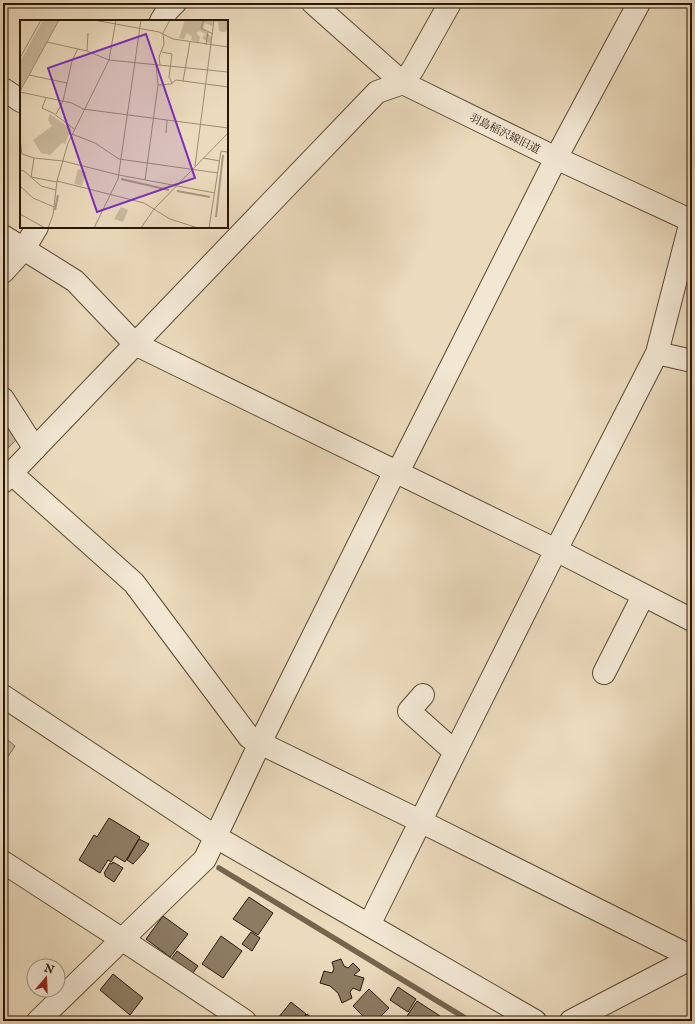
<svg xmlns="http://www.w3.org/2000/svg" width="695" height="1024" font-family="'IM FELL English','Noto Serif JP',serif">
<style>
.green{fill:#cab99d;stroke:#796851}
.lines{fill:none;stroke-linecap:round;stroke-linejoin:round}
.stream{stroke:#75644e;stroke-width:5.5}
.building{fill:#8d7c64;stroke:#281705}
.minor-casing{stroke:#594833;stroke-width:24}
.minor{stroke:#f2e7d3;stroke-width:22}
.labels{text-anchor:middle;stroke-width:3.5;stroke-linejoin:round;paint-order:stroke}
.street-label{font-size:11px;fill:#281705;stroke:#f2e7d3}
.inset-river{fill:none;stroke:#a9987e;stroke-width:2}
.inset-road{fill:none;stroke:#9d8c73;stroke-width:1}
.view{fill:#7b2cbf;fill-opacity:0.15;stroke:#7b2cbf;stroke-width:2}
.inset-edge{fill:none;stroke:#281705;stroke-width:2}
</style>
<rect width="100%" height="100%" fill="#ebdabc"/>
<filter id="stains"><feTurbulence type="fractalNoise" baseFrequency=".005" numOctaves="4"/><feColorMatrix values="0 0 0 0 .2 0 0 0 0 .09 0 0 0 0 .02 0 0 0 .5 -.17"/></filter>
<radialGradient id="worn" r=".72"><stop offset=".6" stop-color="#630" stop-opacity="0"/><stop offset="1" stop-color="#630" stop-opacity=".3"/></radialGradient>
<!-- green -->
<path class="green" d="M3,421L16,440L3,453Z
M3,736L15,746L3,764Z"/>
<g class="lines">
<!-- stream -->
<path class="stream" d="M219,868L470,1021"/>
</g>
<!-- building -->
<path class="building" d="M109,818L140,837L125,862L115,856L111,862L108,860L100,873L79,860L94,835L97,837Z
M139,839L149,844L144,852L133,864L127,860Z
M113,862L123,868L114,882L105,876V874L104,873L110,863L112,864Z
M249,897L273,913L258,935L233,919Z
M163,916L188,934L170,957L146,939Z
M251,932L260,938L252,951L242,944Z
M221,936L242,951L223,978L202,964Z
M177,951L198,966L189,978L168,963Z
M341,959L344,966L348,968L353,963L360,970L354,975L364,978L360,991L353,988L350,992L352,998L342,1003L338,993L330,986L320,983L324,971L332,973L334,969L332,962Z
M113,974L143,998L130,1015L100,990Z
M398,987L416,999L408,1012L390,1000Z
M369,989L389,1008L376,1021H368L353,1006Z
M417,1001L440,1016L437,1021H409L405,1019Z
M291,1002L306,1014L301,1021H282L278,1018Z
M307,1014L316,1021H301Z"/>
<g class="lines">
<defs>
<path id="minor" d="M313,3L403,83L556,158L692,221
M161,21L167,11L175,3
M403,83L413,69L450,3
M3,89L21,101
M3,236L75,281L135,344L556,550L692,620
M3,272L24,249L37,227
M657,353L692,361
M3,399L35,449
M11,473L134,583L249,737L260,743L420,821L692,957
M3,482L377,92L403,83
M604,673L643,596
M423,695L409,711L455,752
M3,696L216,837L369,925L535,1021
M3,862L123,940L245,1021
M369,925L455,752L556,550L657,353L691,221
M38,1021L205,859L260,743L390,481L402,464L556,158L639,3
M571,1021L692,958"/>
</defs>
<!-- minor casing -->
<use href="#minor" class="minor-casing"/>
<!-- minor -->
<use href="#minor" class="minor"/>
</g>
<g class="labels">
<!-- street labels -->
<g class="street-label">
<text transform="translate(505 133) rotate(26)" y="4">羽島稲沢線旧道</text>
</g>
</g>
<!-- overview -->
<g transform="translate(20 20)">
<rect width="208" height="208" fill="#ebdabc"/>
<path d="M23,0H39L0,70V42ZM165,0H208V7L206,12H203L199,11L198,2L195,1L192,6L185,3L183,8L191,17V24L182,18L186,14L180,11L176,13L180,17L179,23L171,20L172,17L167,13L164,19L159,18ZM30,94L51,109L45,124L42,123L30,135L21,133L13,120L32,106L28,100ZM58,149L66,152L62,166L54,164ZM101,187L108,190L103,202L94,199Z" fill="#cab99d"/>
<path class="inset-river" d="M101,159L149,170M157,171L190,177M35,190L38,175M196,197L203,135"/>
<path class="inset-road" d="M74,0L139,12L153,19L208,27M184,0L181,8L193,14M27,22L67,31L89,40L208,52M186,25L188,12M67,31L68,13M142,32L152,34L149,57L152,63M0,38L21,0M140,45L139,37L144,24L143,13L150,0M9,55L39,0M163,61L170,22M138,65L151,64L156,60L208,67M0,71L9,55L47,63M0,72L52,83L63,89L208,108M26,78L22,88L33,93L54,109M36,94L43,81L52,41L58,28M146,113L147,100M52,114L75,123L99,139L198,153M0,119L2,134L14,138L11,157L37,162M14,138L43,141L99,155L195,173M183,138L200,141M175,146L194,0M0,154L1,150L4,151L21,166L36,170M125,160L138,65L136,45M37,161L124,183L150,199L178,208M0,166L13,178L34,187M0,194L25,208M28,208L33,195L37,161L48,123L89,40L96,0M74,208L98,159L121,0M121,208L134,189L208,113M189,208L201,131L208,132"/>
<path class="view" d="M126,14L175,158L77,192L28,48Z"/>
<rect width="208" height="208" class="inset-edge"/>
</g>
<!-- margin -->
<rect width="695" height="1024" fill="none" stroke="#ebdabc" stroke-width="16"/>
<rect x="4" y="4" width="687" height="1016" fill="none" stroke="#281705" stroke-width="2"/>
<rect x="8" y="8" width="679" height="1008" fill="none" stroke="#281705"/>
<!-- north arrow -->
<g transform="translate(46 978) rotate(19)"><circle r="19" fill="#f2e7d3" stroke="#a19481"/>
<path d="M0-3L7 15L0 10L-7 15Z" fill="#8f2418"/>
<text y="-6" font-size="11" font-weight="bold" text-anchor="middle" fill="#281705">N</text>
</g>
<rect width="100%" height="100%" filter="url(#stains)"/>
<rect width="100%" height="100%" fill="url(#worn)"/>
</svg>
